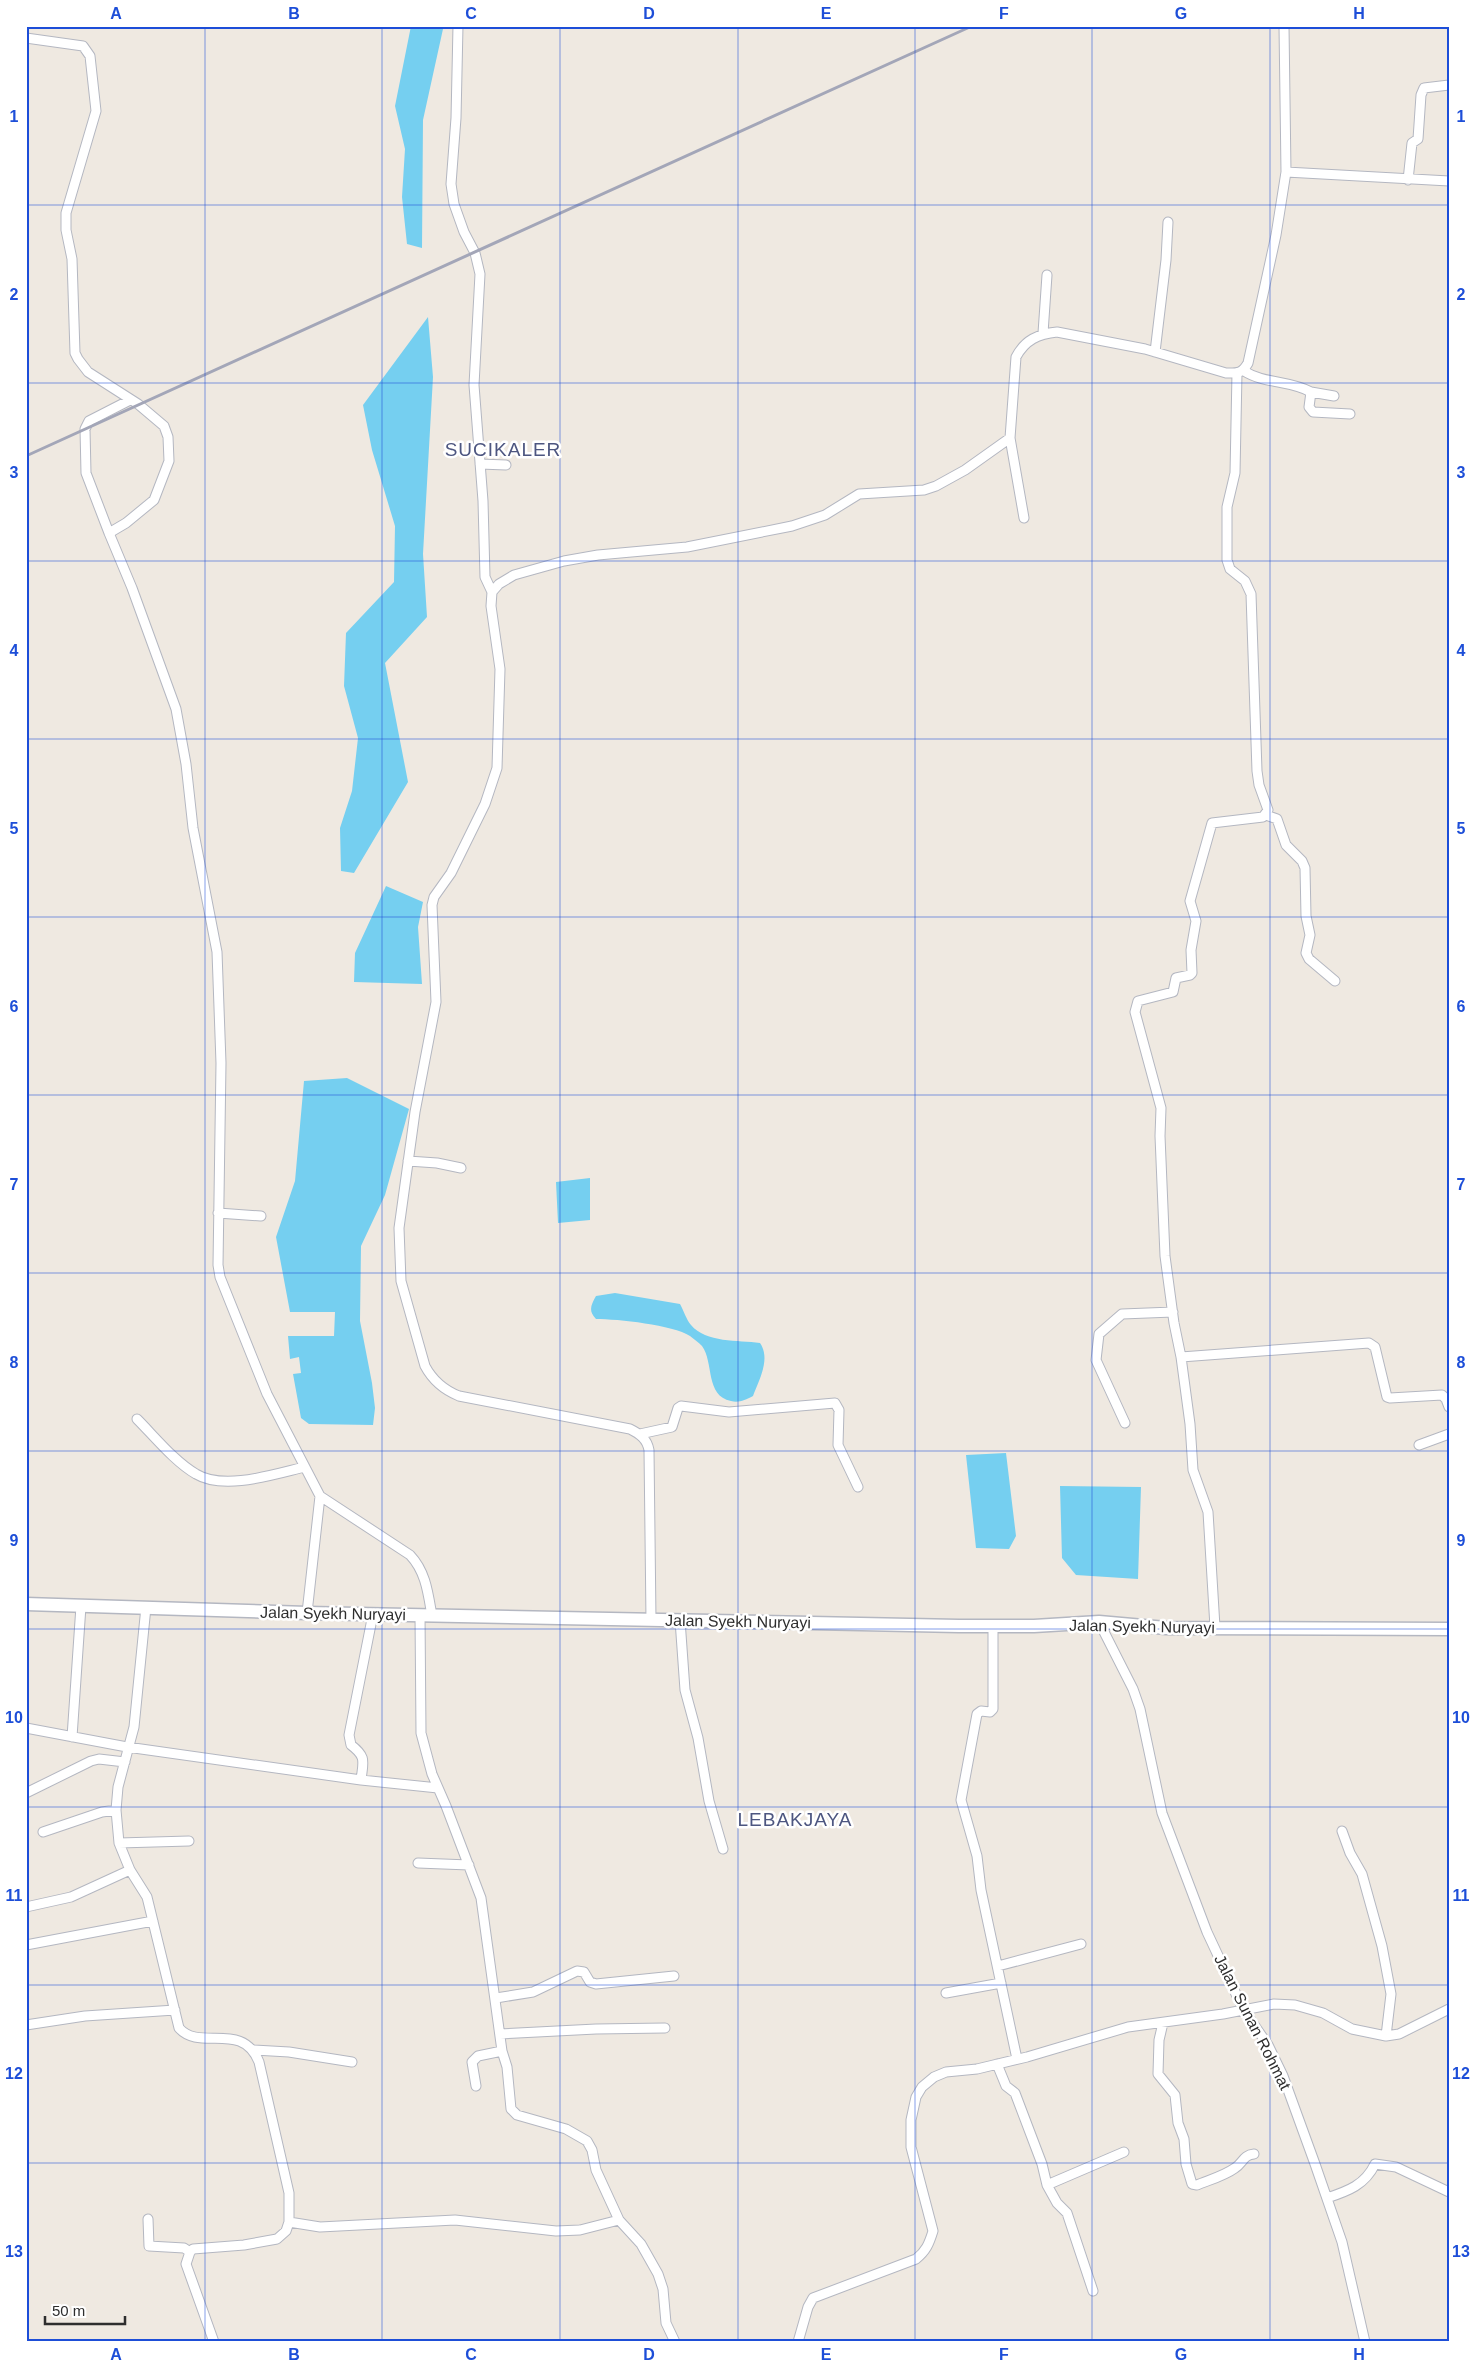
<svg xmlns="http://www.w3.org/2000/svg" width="1475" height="2368" font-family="Helvetica,sans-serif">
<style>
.water{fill:#75cff0}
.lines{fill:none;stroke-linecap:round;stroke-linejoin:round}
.minor-casing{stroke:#b4b7c1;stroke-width:11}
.secondary-casing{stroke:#b4b7c1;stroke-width:15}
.minor{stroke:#fff;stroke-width:9}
.secondary{stroke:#fff;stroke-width:12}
.rail{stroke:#a3a6b8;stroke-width:3}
.grid{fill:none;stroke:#1d4ed8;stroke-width:1;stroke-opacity:0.55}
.labels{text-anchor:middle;stroke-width:5;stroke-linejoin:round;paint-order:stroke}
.street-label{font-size:16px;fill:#2e2e2e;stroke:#fff}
.quarter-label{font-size:19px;letter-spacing:1px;fill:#4d5680;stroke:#fff}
.neatline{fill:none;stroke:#1d4ed8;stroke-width:2}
.grid-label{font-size:16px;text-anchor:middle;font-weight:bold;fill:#1d4ed8}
</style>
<rect width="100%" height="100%" fill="#efe9e1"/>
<!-- water -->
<path class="water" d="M411,26L443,29L423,120L422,248L407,244L402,197L405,149L395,106Z
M428,317L433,377L423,554L427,617L385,663L408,782L354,873L341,871L340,828L352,791L358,738L344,686L346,633L394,582L395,526L372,450L363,405Z
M386,886L423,902L418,927L422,984L354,982L355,953Z
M347,1078L409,1109L385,1195L361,1246L360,1321L372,1383L375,1408L373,1425L309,1424L301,1418L293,1374L301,1373L299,1357L290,1359L288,1336H334L335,1312H290L276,1237L295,1181L304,1081Z
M590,1178V1220L558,1223L556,1182Z
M615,1293L680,1304C684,1311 686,1319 691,1325C706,1343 738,1340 760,1343C771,1359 759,1380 753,1396C745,1400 739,1403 731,1401C705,1396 714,1362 702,1346C699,1343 694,1339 690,1336C673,1325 618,1319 596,1319C588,1311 591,1305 596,1296Z
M1006,1453L1016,1536L1009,1549L976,1548L966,1455Z
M1060,1486L1141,1487L1138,1579L1076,1575L1062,1558Z"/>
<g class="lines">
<defs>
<path id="minor" d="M458,26L456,118L451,184L454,204L464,232L475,253L480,274L474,385L483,501L485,577L492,592
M26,38L83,46L90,56L96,111L66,213V230L72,259L75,353L78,359L88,372L138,404L164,426L168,437L169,461L154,500L126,523L109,533L132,588L176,709L186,764L193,828L217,952L221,1063L218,1265L220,1277L267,1394L320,1496L410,1555C426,1572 428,1593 432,1616
M1286,172L1449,181
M1408,180L1412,143L1418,139L1421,95L1424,88L1449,85
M1043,333L1047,275
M1155,352L1166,260L1168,222
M1244,371C1264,384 1290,380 1311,392L1309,407L1313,412L1350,414
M1311,392L1334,396
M1010,438L1024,518
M480,464L506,465
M109,533L86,473L85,429L89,421L130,400
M1266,815L1277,819L1286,845L1302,861L1305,868L1306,916L1310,935L1306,953L1309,959L1335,981
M408,1161L437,1163L461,1168
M218,1213L261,1216
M1181,1357L1369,1343L1375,1347L1387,1397L1390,1398L1442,1395L1446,1399L1449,1407
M137,1419C154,1436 175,1462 196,1474C224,1491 275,1474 305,1467
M1125,1423L1096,1360L1099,1334L1122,1314L1173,1312
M640,1434L672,1427L678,1408L681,1406L729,1412L835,1403L839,1410L838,1445L858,1487
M1419,1445L1449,1434
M146,1607L134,1727L118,1787L116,1810L119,1843L130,1870L147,1897L179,2028C200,2052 242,2020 259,2062L289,2193V2222L286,2231L277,2239L244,2245L193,2249L190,2252L186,2264L214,2342
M307,1613L320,1496
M420,1615L421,1733L432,1774L446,1806L481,1898L502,2051L507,2067L511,2109L517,2115L566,2129L587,2141L592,2150L596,2170L619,2220L641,2244L658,2274L663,2289L666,2323L675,2342
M651,1620L649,1450C647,1439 640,1434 630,1429L459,1396C444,1390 433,1381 425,1366L401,1281L399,1228L415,1112L436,1002L432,905L434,897L451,873L485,804L497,768L500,669L491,606L492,592L499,584L514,575L564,561L598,555L687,547L792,526L825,515L859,494L924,490L936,486L965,470L1010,438L1016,357C1025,340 1038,334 1057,332L1145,349L1226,373C1237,373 1242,374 1248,363L1276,235L1286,172L1284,26
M680,1620L685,1690L698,1738L709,1801L723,1849
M1099,1622L1133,1689L1140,1709L1162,1813L1207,1932L1243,2009L1268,2045L1283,2076L1315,2164L1342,2242L1365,2342
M993,1626V1709L990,1712L981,1711L977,1714L961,1800L977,1856L981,1890L1017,2059
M1215,1627L1208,1512L1193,1470L1190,1424L1181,1357L1174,1323L1165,1256L1160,1136L1161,1108L1135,1012L1138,1001L1173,992L1176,978L1190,975L1192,973L1191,950L1196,921L1190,901L1212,823L1263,817L1268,810L1259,785L1257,771L1251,594L1245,581L1230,569L1227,560V507L1235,473L1237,373
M26,1728L127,1747L361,1780C363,1762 367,1757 351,1745L349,1735L373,1614
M72,1737L81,1606
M361,1780L438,1788
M26,1793L91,1761L99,1759L125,1762
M1342,1831L1350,1853L1362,1874L1382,1946L1391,1994L1386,2036
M43,1832L102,1812L116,1810
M119,1843L189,1841
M418,1863L469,1865
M26,1907L71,1897L130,1870
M26,1945L153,1921
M998,1966L1081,1944
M946,1993L1001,1983
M496,1998L533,1992L577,1971L584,1972L590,1982L596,1984L674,1976
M1163,2023L1159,2040L1158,2074L1175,2095L1178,2123L1184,2139L1186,2164L1192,2184L1197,2185C1209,2180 1224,2176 1235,2168C1243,2163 1243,2155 1254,2154
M26,2025L85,2016L175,2010
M500,2034L596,2029L665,2028
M254,2050L289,2052L352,2062
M997,2064L1006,2086L1015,2093L1042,2164L1047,2185L1057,2203L1067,2213L1093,2291
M476,2086L472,2062L478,2056L502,2051
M1047,2185L1124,2152
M1327,2198C1348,2191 1365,2185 1375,2164L1396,2167L1449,2192
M148,2219L149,2246L184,2248L190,2252
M289,2222L320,2227L455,2220L556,2231L580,2230L619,2220
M798,2342L808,2307L813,2298L916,2259C926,2251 929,2244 933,2231L911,2147V2120L916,2097L922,2087L934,2077L946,2072L977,2069L1027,2057L1128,2027L1223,2014L1274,2004L1295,2005L1323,2013L1352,2029L1386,2036L1399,2034L1449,2009"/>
<path id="secondary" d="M26,1604L307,1613L959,1626H1034L1099,1622L1166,1628L1449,1629"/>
</defs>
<!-- minor casing -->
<use href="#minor" class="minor-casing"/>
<!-- secondary casing -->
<use href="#secondary" class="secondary-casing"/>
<!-- minor -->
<use href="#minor" class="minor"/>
<!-- secondary -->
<use href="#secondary" class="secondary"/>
<!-- rail -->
<path class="rail" d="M26,456L972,26"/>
</g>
<!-- grid -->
<path class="grid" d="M205,26V2342M382,26V2342M560,26V2342M738,26V2342M915,26V2342M1092,26V2342M1270,26V2342M26,205H1449M26,383H1449M26,561H1449M26,739H1449M26,917H1449M26,1095H1449M26,1273H1449M26,1451H1449M26,1629H1449M26,1807H1449M26,1985H1449M26,2163H1449"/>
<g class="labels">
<!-- street labels -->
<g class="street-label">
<text transform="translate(333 1613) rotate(1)" y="6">Jalan Syekh Nuryayi</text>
<text transform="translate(738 1621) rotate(1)" y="6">Jalan Syekh Nuryayi</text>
<text transform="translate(1142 1626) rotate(1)" y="6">Jalan Syekh Nuryayi</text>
<text transform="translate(1253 2022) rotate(63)" y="6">Jalan Sunan Rohmat</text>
</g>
<!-- quarter labels -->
<g class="quarter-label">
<text x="503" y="456">SUCIKALER</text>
<text x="795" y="1826">LEBAKJAYA</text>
</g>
</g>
<!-- border -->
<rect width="1475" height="2368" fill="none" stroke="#ffffff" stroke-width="55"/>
<!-- scale -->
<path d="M45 2316v8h80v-8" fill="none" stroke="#2e2e2e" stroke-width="2.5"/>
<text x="52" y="2316" font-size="15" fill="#2e2e2e" stroke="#ffffff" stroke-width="4" paint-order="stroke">50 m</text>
<rect x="28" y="28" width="1420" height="2312" class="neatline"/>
<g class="grid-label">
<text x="116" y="19">A</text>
<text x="294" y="19">B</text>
<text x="471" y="19">C</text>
<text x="649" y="19">D</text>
<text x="826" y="19">E</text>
<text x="1004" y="19">F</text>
<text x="1181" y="19">G</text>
<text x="1359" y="19">H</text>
<text x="14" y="122">1</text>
<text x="1461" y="122">1</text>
<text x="14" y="300">2</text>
<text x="1461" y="300">2</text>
<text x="14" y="478">3</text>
<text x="1461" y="478">3</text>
<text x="14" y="656">4</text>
<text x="1461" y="656">4</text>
<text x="14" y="834">5</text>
<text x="1461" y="834">5</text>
<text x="14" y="1012">6</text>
<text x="1461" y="1012">6</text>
<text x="14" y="1190">7</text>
<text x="1461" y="1190">7</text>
<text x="14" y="1368">8</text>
<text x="1461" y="1368">8</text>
<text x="14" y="1546">9</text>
<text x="1461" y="1546">9</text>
<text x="14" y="1723">10</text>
<text x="1461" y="1723">10</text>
<text x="14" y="1901">11</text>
<text x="1461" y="1901">11</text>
<text x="14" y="2079">12</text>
<text x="1461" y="2079">12</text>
<text x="14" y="2257">13</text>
<text x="1461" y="2257">13</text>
<text x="116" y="2360">A</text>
<text x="294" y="2360">B</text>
<text x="471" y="2360">C</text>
<text x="649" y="2360">D</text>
<text x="826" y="2360">E</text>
<text x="1004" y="2360">F</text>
<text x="1181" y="2360">G</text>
<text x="1359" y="2360">H</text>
</g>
</svg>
